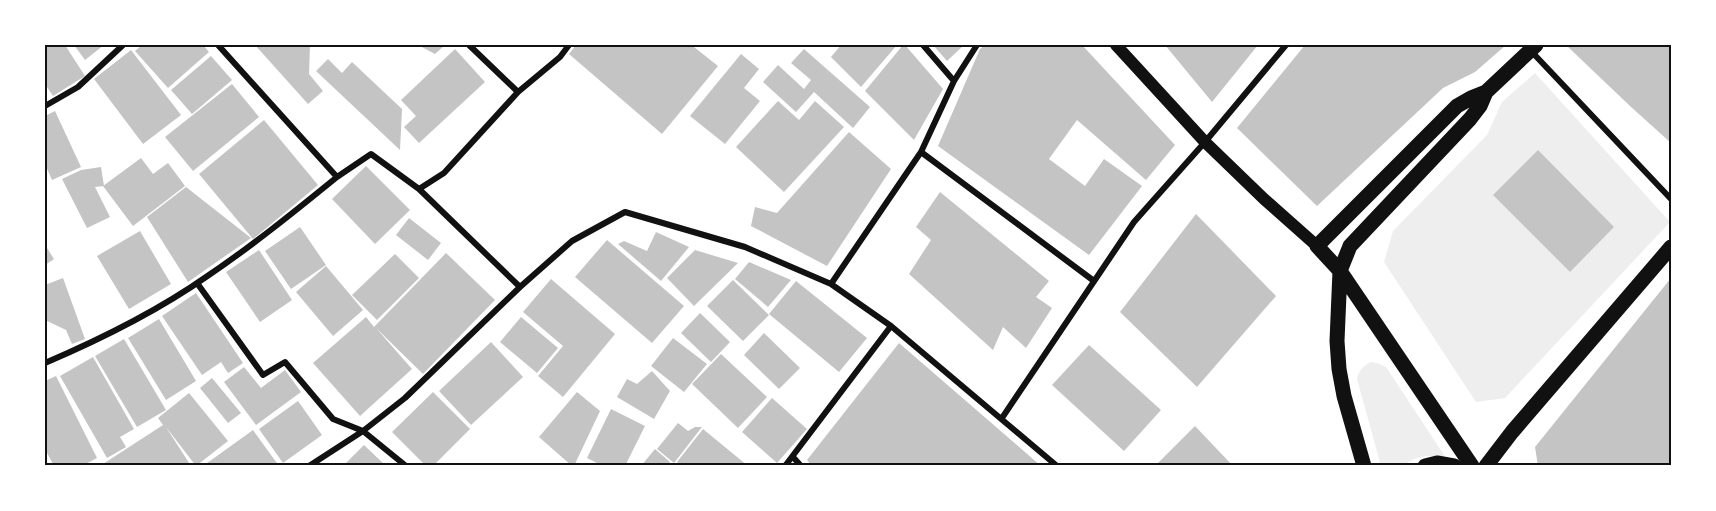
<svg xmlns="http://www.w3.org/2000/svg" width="1716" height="511" font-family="'Roboto Condensed',sans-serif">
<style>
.green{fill:#eee}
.building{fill:#c4c4c4}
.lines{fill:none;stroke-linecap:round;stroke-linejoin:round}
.minor{stroke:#111;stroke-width:6}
.secondary{stroke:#111;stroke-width:12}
.primary{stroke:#111;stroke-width:15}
.neatline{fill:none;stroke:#111;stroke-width:2}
</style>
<rect width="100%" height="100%" fill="#fff"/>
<!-- green -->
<path class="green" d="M1535,73L1670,222L1505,398L1476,402L1384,262L1393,231L1487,135L1502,102Z
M1371,362L1377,363L1386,367L1446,458L1438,456H1426L1414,459L1401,466H1381L1357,379C1359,370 1363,366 1371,362Z"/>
<!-- building -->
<path class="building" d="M45,45H65L85,76L53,96L45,84Z
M74,45H104L85,60Z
M142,45H203L209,52L168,88L135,51Z
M255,45H310L309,74L323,91L308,104Z
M418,45H445L435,54Z
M576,45H696L694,47L718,66L662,134L569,54Z
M841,45H897L861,87L831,57Z
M903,45H905L943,89L914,140L865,91Z
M933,45H964L947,61Z
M985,45H1082L1175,145L1146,180L1077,120L1049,159L1085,186L1104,159L1142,186L1089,255L938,146L980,49Z
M1165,45H1258L1212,102Z
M1305,45H1506L1475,72L1443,88L1317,206L1237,128Z
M1566,45H1671V143L1630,106Z
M455,49L485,82L419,143L404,127L416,116L401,100Z
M804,49L870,107L853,128L814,92L796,112L763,82L778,65L804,89L811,80L791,63Z
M131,50L181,115L143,144L94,79Z
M741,54L759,69L744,88L760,101L725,144L690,116Z
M211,56L232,80L192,114L171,90Z
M328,59L342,73L352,62L402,109L400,150L316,71Z
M232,84L259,117L193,171L165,137Z
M778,101L799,120L815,101L844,127L784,192L736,147Z
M55,111L81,167L52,180L45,164V116Z
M264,120L318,185L253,239L199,174Z
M849,132L891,169L827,266L751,226L755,207L777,213Z
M1538,150L1614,227L1570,272L1493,195Z
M141,158L153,174L168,163L185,186L133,226L103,186Z
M366,166L410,210L375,244L332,199Z
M101,167L104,186L95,187L110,217L87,228L62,179L81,170Z
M186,187L251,238L188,282L147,217Z
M940,192L1049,281L1036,297L1052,308L1026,348L1003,327L993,350L909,274L931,240L916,227Z
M1196,214L1276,296L1197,387L1120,312Z
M409,218L441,243L428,260L396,235Z
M300,227L326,265L291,289L265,251Z
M140,231L171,284L129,309L97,256Z
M656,232L689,247L661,281L618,244L624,241L647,251Z
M607,240L684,306L652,343L575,277Z
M45,245L54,259L45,265Z
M259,250L292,300L260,322L226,272Z
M695,250L738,263L694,306L667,278Z
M446,253L495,300L423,374L376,328L412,369L360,416L313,363L366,317L374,327Z
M395,254L419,278L377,320L352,295Z
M749,262L791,280L768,307L735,279Z
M326,266L363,310L333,336L296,292Z
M63,278L85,339L72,344L66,330L45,320V285Z
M1671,278V466H1538L1535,447Z
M551,279L615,334L563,397L538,376L563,346L523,312Z
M733,280L769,315L743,341L707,306Z
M796,281L867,338L839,372L769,314Z
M196,293L243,363L228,373L221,362L202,375L162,316Z
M700,313L730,342L711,362L681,333Z
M521,317L558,348L537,373L500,342Z
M159,319L196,381L166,400L128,338Z
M764,333L800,368L779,389L744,355Z
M673,338L707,364L684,392L651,366Z
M124,339L166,410L137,427L95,356Z
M491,342L523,377L471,425L439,391Z
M899,343L1041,466H812L807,460Z
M1089,345L1161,410L1124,451L1052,385Z
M721,354L767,397L738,428L692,384Z
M93,357L134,429L120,437L126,447L107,458L60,376Z
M244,367L261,388L285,370L301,392L256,425L224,382Z
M652,371L670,391L654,419L617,397L627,379L637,384Z
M56,376L97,458L82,466H54L45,449V381Z
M212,378L241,413L228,423L200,388Z
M433,392L470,429L433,466H426L392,432Z
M577,392L600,411L574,466H572L539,437Z
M189,393L228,441L196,466L166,427L191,466H104L103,464L163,425L158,418Z
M772,398L807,429L777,463L742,432Z
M298,401L322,435L283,463L259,429Z
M611,409L645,426L625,466H603L587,458Z
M678,423L688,431L695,427H702L674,463L657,449Z
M1195,426L1233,466H1155Z
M703,429L748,466H682L677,462Z
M253,430L279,466H203Z
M364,445L386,466H343Z
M655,449L670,462L666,466H641Z"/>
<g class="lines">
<!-- minor -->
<path class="minor" d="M218,45L337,177L371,154L419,189L520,287
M469,45L518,92
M923,45L954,81
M1531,51L1671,199
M45,106L78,87L123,45
M921,152L1094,281
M419,189L444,173L518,92L560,57L569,45
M197,283L263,375L285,362L333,419L363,431L406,466
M831,284L921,152L954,81L977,45
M45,363C101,339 156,312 206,277C252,246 294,212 337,177
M1002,418L1134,222L1205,142L1286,45
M793,457L801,466
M309,466L363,431L405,398L520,287L572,241L625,212L745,247L831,284L891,326L1057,466
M785,466L891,326"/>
<!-- secondary -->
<path class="secondary" d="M1116,45L1205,142L1264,199L1317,246"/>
<!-- primary -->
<path class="primary" d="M1364,466L1344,396L1339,369L1337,341L1340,271L1350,246L1470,119L1480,106L1486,92
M1425,466L1437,463L1454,466
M1472,466L1340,271L1317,246L1457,106L1471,98L1486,92L1536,45
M1486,466L1512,432L1671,247"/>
</g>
<!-- border -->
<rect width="1716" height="511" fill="none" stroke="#ffffff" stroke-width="93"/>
<rect x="46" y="46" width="1624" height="418" class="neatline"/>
</svg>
